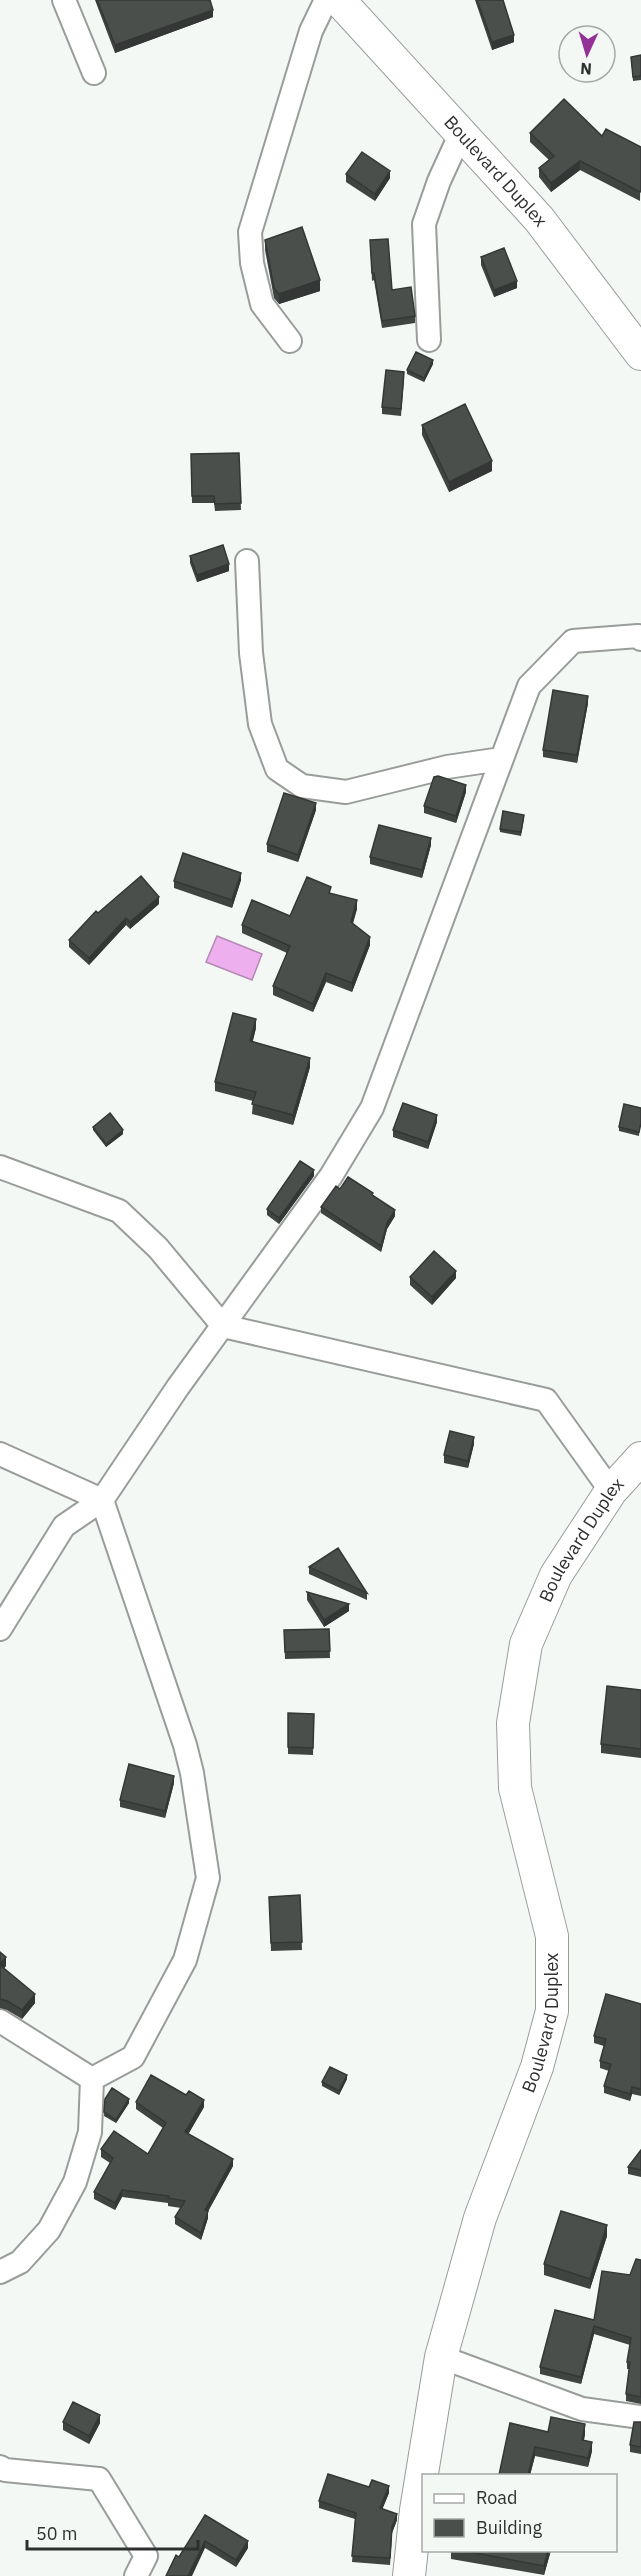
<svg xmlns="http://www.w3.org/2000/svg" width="641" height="2576" font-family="'IBM Plex Sans',sans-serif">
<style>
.water{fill:#edafed;stroke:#b489b4;stroke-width:1.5}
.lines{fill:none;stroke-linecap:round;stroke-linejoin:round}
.street-casing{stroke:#999d9a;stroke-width:26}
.secondary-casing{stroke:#999d9a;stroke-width:34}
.street{stroke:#fff;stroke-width:22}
.secondary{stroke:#fff;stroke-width:32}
.wall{fill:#404441}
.shaded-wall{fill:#343735}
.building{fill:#4b4f4c;stroke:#343735;stroke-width:1.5}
.labels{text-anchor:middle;stroke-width:6;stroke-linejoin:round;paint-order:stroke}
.street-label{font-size:18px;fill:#2e302f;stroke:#f4f8f5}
</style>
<rect width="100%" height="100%" fill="#f4f8f5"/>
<!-- water -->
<path class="water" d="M217,936L262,954L252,980L206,962Z"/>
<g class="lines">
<defs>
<path id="street" d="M64,0L94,73
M429,340L424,224L439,181L461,133
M290,341L262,304L252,263L250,232L311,31L326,0
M247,561L251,653L260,724L277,769L302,786L346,792L447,767L501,759
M0,1167L119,1211L158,1248L223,1326L546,1400L611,1491
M0,1454L102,1500
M0,1629L64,1526L102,1500
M0,2021L92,2079
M0,2272L20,2262L49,2230L75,2182L90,2132L92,2079L133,2057L185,1960L208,1878L192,1773L185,1745L102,1500L178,1387L331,1176L372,1108L529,686L573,641L638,636L641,639
M441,2357L582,2409L641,2417
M0,2467L5,2470L99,2479L146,2556L136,2576"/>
<g id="secondary">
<path id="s1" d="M339,0L539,219L641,354"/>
<path id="s2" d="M409,2576L416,2510L441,2357L480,2218L537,2067L552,2011V1936L515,1788L513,1723L526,1644L556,1575L611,1491L641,1458"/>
</g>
</defs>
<!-- street casing -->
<use href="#street" class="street-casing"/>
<!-- secondary casing -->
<use href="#secondary" class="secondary-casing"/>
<!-- street -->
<use href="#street" class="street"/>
<!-- secondary -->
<use href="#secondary" class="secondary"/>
</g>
<!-- wall -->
<path class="wall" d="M95,0H210L213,17L115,53Z
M475,0H503L514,42L492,50Z
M641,55V80L633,81L631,57Z
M530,133L602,136L641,147L640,201L580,170L551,192L539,177V168L549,160L530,142Z
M346,174L390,178L375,201L346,182Z
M265,240L320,291L279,304L274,298L265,250Z
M370,240L392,290L415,316V323L382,328L374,280L372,281Z
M481,257L517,288L494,297L481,265Z
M433,364L424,382L407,374V370Z
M404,379L401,416L382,414V407Z
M422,425L492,471L449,492L422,435Z
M239,453L241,510L215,511L214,503H192L191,454Z
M190,556L229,571L197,582L190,563Z
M588,703L577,763L543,757V750Z
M466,792L456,823L424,813V806Z
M316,810L298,862L267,852V844Z
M524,818L521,836L500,832V829Z
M431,845L422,878L370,864V857Z
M241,880L232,908L174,888V881Z
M331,893L357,909L352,924L370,945L352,992L326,982L313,1012L273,995V986L287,953L242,933V925L290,916Z
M159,904L130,929L126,925L89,965L69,947V940L98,913Z
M256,1028L253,1041L310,1067L293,1125L252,1114L253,1101L215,1091V1082Z
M641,1108L639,1136L619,1131V1127Z
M437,1122L428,1149L393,1137V1130Z
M93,1127L123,1134L106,1147L93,1130Z
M314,1176L279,1224L267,1215V1209Z
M340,1189L373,1195L395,1216L387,1229L381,1252L321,1213V1207Z
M410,1277L456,1278L432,1305L410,1285Z
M474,1444L468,1468L444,1463V1455Z
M309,1567L367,1593V1600L309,1574Z
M307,1592L349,1611L324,1627L307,1600Z
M329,1629L330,1658L285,1659L284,1630Z
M641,1690V1758L601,1753V1744Z
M288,1713L314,1714L313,1755L288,1754Z
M174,1783L165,1818L120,1807V1800Z
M300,1895L302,1950L271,1951L269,1897Z
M0,1952L6,1966L4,1968L35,2003L22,2019L7,2010L0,2008Z
M641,2004V2096L632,2094L630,2101L604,2093V2086L609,2071L600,2068V2061L604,2046L594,2043V2036Z
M347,2079L339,2095L322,2086V2082Z
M105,2099L129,2103L116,2123L104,2116Z
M136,2102L204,2107L188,2134L233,2166L208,2211V2218L201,2240L175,2224V2217L181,2208L168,2206V2203L122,2197L115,2210L94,2199V2192L110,2163L101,2157V2149L148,2154L163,2128L136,2109Z
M641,2150V2177L628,2174V2167Z
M607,2236L590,2289L544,2275V2264Z
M641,2260V2404L626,2401V2394L629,2369H627V2362L630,2345L594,2334L581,2384L540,2374V2367L594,2320L630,2275Z
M63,2422L100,2423L89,2444L63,2430Z
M641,2422V2454L630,2452V2445Z
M548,2432L585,2434L584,2440L592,2451L588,2467L535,2456L530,2475H499Z
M389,2493L382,2509L397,2520L392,2533L390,2565L352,2562L355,2519L319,2508V2501Z
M205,2515L248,2548L236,2567L205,2548L179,2557Z
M451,2550H551L544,2575L451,2559Z"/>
<!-- shaded-wall -->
<path class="shaded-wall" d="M213,10V17L115,53V45Z
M514,35V42L492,50V42Z
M580,161V170L551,192V183Z
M390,171V178L375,201V194Z
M320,280V291L279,304V294Z
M517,281V288L494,297V290Z
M433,360V364L424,382V378Z
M492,461V471L449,492V482Z
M229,564V571L197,582V575Z
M588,696V703L577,763V755Z
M466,785V792L456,823V816Z
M316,803V810L298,862V855Z
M431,838V845L422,878V870Z
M241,873V880L232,908V900Z
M159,897V904L130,929V922Z
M357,900V909L351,931V922Z
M126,918V925L89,965V958Z
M370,937V945L352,992V983Z
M326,973V982L313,1012V1004Z
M256,1019V1028L250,1050V1041Z
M310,1058V1067L293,1125V1115Z
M437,1115V1122L428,1149V1142Z
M123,1130V1134L106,1147V1144Z
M314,1170V1176L279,1224V1218Z
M395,1210V1216L387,1229L381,1252V1246L387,1223Z
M456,1271V1278L432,1305V1297Z
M474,1437V1444L468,1468V1461Z
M349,1604V1611L324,1627V1620Z
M174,1776V1783L165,1818V1811Z
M6,1957V1966L0,1973V1964Z
M35,1994V2003L22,2019V2010Z
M347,2075V2079L339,2095V2091Z
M632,2087V2094L630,2101V2094Z
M129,2099V2103L116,2123V2120Z
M204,2100V2107L185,2140V2132Z
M233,2159V2166L205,2217V2210Z
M122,2190V2197L115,2210V2203Z
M208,2211V2218L201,2240V2233Z
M607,2225V2236L590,2289V2279Z
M594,2326V2334L581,2384V2377Z
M100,2415V2423L89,2444V2436Z
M585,2424V2434L582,2449V2440Z
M592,2442V2451L588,2467V2458Z
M535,2447V2456L530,2475H528Z
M389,2486V2493L380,2515V2508Z
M397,2514V2520L392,2533L390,2565L392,2527Z
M205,2541V2548L192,2576H188Z
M248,2541V2548L236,2567V2560Z
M548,2550H551L544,2575V2566Z"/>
<!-- building -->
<path class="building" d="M97,0H210L213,10L115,45Z
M477,0H503L514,35L492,42Z
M641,55V76L633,77L631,57Z
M564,99L602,136L606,129L641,147V190L640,192L580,161L551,183L539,168L554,156L530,133Z
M362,152L390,171L375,194L346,174Z
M302,227L320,280L279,294L274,288L265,240Z
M388,239L392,290L411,287L415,316L382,321L374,273H372L370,240Z
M504,248L517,281L494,290L481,257Z
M416,352L433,360L424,378L407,370Z
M386,370L404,372L401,409L382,407Z
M465,404L492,461L449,482L422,425Z
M239,453L241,503L215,504L214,496H192L191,454Z
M223,545L229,564L197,575L190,556Z
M553,690L588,696L577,755L543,750Z
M438,776L466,785L456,816L424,806L434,777Z
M284,793L316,803L298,855L267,844Z
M503,811L524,815L521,832L500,829Z
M379,825L431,838L422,870L370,857Z
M183,853L241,873L232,900L174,881Z
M141,876L159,897L130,922L126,918L89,958L69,940L96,911L98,913Z
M307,877L331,887L329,893L357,900L351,922L370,937L352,983L326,973L313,1004L273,986L290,946L242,925L252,900L290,916Z
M233,1013L256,1019L250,1041L310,1058L293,1115L252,1104L256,1092L215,1082Z
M403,1103L437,1115L428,1142L393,1130Z
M624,1104L641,1108V1123L639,1132L619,1127Z
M110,1113L123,1130L106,1144L93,1127Z
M300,1161L314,1170L279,1218L267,1209Z
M348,1177L373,1193L372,1195L395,1210L387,1223L381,1246L321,1207L336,1186L340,1189Z
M434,1251L456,1271L432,1297L410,1277Z
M450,1431L474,1437L468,1461L444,1455Z
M338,1548L367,1593L309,1567Z
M307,1592L349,1604L324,1620Z
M329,1629L330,1651L285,1652L284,1630Z
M607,1686L641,1690V1749L601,1744Z
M288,1713L314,1714L313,1748L288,1747Z
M129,1764L174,1776L165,1811L120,1800Z
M300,1895L302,1942L271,1943L269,1897Z
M0,1952L6,1957L0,1964Z
M0,1965L35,1994L22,2010L7,2001L0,1999Z
M606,1994L641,2004V2089L632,2087L630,2094L604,2086L611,2064L600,2061L606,2039L594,2036Z
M330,2067L347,2075L339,2091L322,2082Z
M151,2075L186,2095L189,2091L204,2100L185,2132L233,2159L205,2210L208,2211L201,2233L175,2217L185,2201L168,2198L169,2196L122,2190L115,2203L94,2192L113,2158L101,2149L114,2131L148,2154L166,2123L136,2102Z
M112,2088L129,2099L116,2120L104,2112L105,2099Z
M641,2150V2170L628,2167Z
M561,2211L607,2225L590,2279L544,2264Z
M636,2259L641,2260V2397L626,2394L630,2362H627L631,2338L594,2326L581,2377L540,2367L555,2310L594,2320L602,2271L630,2275Z
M73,2402L100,2415L89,2436L63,2422Z
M551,2417L585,2424L582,2440L592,2442L588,2458L535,2447L528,2475H499L510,2423L548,2432Z
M634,2422H641V2447L630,2445Z
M328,2474L369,2487L372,2480L389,2486L380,2508L397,2514L392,2527L390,2558L352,2556L356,2513L319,2501Z
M205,2515L248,2541L236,2560L205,2541L188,2576H166L176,2555L179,2557Z
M459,2550H548L544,2566Z"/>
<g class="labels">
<!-- street labels -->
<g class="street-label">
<text dy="6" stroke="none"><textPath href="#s1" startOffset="232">Boulevard Duplex</textPath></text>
<text dy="6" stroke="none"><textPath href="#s2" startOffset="1076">Boulevard Duplex</textPath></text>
<text dy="6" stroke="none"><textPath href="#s2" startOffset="572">Boulevard Duplex</textPath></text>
</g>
</g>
<!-- legend -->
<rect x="422" y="2474" width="195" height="78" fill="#f4f8f5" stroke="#a5a8a6" stroke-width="1.5"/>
<rect x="434" y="2494" width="30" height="9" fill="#ffffff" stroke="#a5a8a6" stroke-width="1.5"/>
<text x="476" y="2504" font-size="18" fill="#2e302f">Road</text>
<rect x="434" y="2519" width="30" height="18" fill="#4b4f4c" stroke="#a5a8a6" stroke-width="1.5"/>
<text x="476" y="2534" font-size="18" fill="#2e302f">Building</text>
<!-- north arrow -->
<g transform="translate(587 54) rotate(184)"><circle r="28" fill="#f4f8f5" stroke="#a5a8a6" stroke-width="1.5"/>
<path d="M0-4.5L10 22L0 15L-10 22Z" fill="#943197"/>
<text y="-9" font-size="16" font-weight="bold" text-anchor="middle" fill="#2e302f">N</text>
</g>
<!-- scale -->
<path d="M27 2540v9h171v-9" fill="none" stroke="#2e302f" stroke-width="3"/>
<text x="36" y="2540" font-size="18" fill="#2e302f" stroke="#f4f8f5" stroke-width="4.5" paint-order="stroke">50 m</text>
</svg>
